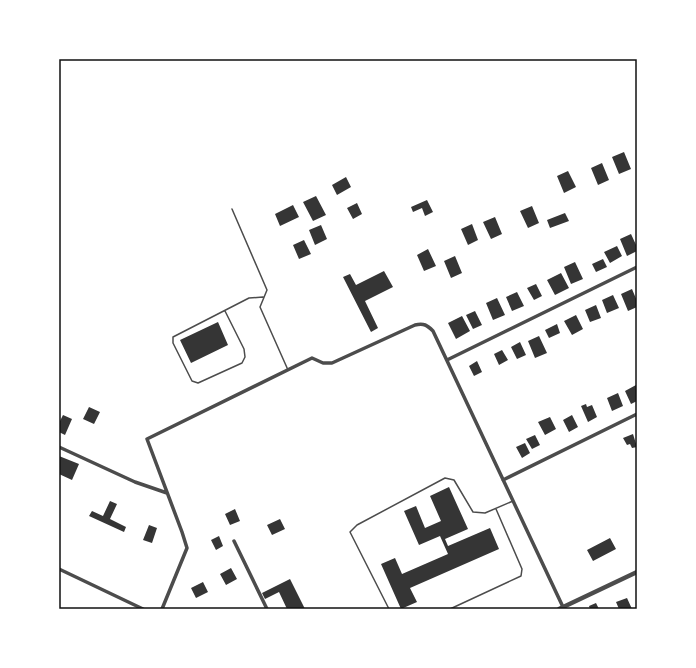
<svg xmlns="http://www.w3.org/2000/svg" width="696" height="668" font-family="'Fira Sans Condensed',sans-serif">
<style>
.building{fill:#353535}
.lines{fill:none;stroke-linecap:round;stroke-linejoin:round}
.service{stroke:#4c4c4c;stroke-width:1.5}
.minor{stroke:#4c4c4c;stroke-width:3.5}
.tertiary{stroke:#4c4c4c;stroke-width:4.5}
.neatline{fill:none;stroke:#111;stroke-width:1.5}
</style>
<rect width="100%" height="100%" fill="#fff"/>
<!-- building -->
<path class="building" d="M624,152L631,169L619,174L612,157Z
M602,163L609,180L598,185L591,168Z
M568,171L576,187L564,193L557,176Z
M346,177L351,187L337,195L332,185Z
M316,196L326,215L313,221L303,202Z
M427,200L433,212L425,216L422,208L413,212L411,207Z
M357,203L362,214L353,219L347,208Z
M293,205L299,217L280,226L275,214Z
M532,206L539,223L528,228L520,211Z
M565,213L569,221L550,228L547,220Z
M495,217L502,234L491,239L483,222Z
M472,224L478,240L468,245L461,229Z
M321,225L327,239L315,245L309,230Z
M631,234L637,247V251L627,256L620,239Z
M304,240L311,254L299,259L293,245Z
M617,246L622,256L610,263L604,252Z
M428,249L436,266L424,271L417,255Z
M455,256L462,273L451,278L444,261Z
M603,259L607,267L596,272L592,264Z
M575,262L583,279L571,284L564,267Z
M384,271L393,287L365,301L378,328L371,332L343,277L350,274L356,285Z
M561,273L569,288L555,295L547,280Z
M536,284L542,296L534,300L527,288Z
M632,289L637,301V307L628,311L621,294Z
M517,292L524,306L512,311L506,297Z
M613,295L619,308L607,313L602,300Z
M497,298L505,315L493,320L486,303Z
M596,305L601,318L590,322L585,310Z
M475,311L482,325L473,329L466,315Z
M576,315L583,329L572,335L564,321Z
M462,316L470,331L456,339L448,323Z
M218,322L228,345L191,363L180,340Z
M557,324L560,333L549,338L545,330Z
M539,336L547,353L535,358L528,341Z
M520,342L526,355L517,359L511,347Z
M502,350L508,360L499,365L494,354Z
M477,361L482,372L474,376L469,366Z
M636,385L637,401L631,404L625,391Z
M618,393L623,406L612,411L607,398Z
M586,404L587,407L592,405L597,417L588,422L581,406Z
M89,407L100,412L94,424L83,419Z
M63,415L72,419L65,435L59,432V423Z
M572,415L578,427L569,432L563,420Z
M550,417L556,429L545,435L538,422Z
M633,434L637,447L632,448L630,444L627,445L623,438Z
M535,435L540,445L532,449L526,439Z
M525,443L530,453L522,458L516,447Z
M59,456L79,464L72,480L59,474Z
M449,487L468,529L445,539L448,546L490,528L499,549L410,588L417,602L401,609L381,564L395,558L402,574L448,554L440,536L419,545L404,511L416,506L425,528L441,521L430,496Z
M110,501L117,504L110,519L126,527L124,532L89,516L92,511L103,516Z
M235,509L240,521L230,525L225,514Z
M280,519L285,529L272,535L267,525Z
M149,525L157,528L152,543L143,540Z
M219,536L223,546L216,550L211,540Z
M610,538L616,549L593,561L587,550Z
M231,568L237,579L226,585L220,574Z
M290,579L305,609H287L279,592L265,599L262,593Z
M203,582L208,592L196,598L191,588Z
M627,598L632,609H619L616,602Z
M596,603L599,609H590L589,606Z"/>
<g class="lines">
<!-- service -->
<path class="service" d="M232,209L267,290L260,307L288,370
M225,311L244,349L245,357L242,363L198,383L192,381L173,343V337L249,298L263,297
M389,609L350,532L357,525L445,478L454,480L473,512L485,513L513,501
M450,609L521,576L522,569L496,509"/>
<!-- minor -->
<path class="minor" d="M447,360L637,267
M59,447L135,482L167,493
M503,480L637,414
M234,541L267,609
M59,569L143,609
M162,609L187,548L182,532L147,439L312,358L323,363H332L415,325C424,323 427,325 433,331L563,607"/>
<!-- tertiary -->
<path class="tertiary" d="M559,609L637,572"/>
</g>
<!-- border -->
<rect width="696" height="668" fill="none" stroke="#ffffff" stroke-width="120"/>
<rect x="60" y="60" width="576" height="548" class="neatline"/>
</svg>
